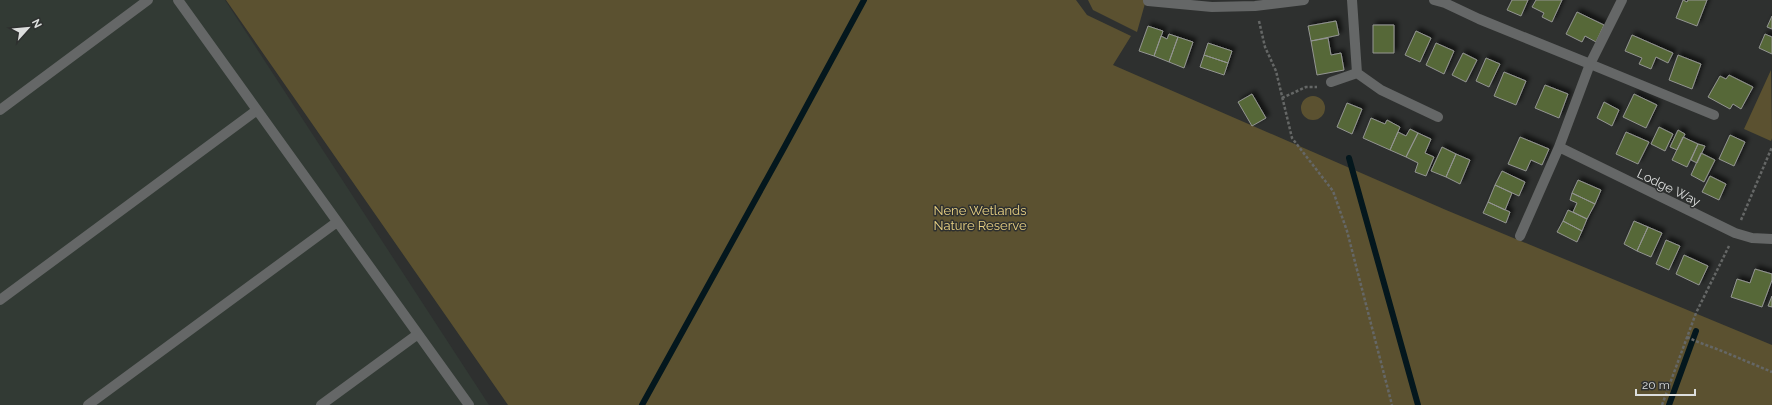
<svg xmlns="http://www.w3.org/2000/svg" width="1772" height="405" font-family="Raleway,sans-serif">
<style>
.built{fill:#323a34}
.green{fill:#5b5130}
.lines{fill:none;stroke-linecap:round;stroke-linejoin:round}
.stream{stroke:#04171d;stroke-width:6}
.building{fill:#576738;stroke:#939592;filter:url(#shadow)}
.path{stroke:#656766;stroke-width:2.5;stroke-dasharray:3 2;stroke-linecap:butt}
.minor{stroke:#656767;stroke-width:10}
.labels{text-anchor:middle;stroke-width:3;stroke-linejoin:round;paint-order:stroke}
.street-label{font-size:13px;fill:#dcdedd;stroke:#2e302f}
.park-label{font-size:13px;fill:#e9d183;stroke:#2e302f}
</style>
<defs>
<filter id="shadow"><feDropShadow dx="3.5" dy="-3.5" stdDeviation="2" flood-color="#0009"/></filter>
</defs>
<rect width="100%" height="100%" fill="#2e302f"/>
<!-- built -->
<path class="built" d="M0,0H225L489,405H0Z"/>
<!-- green -->
<path class="green" d="M226,0H1076L1087,15L1131,36L1113,65L1446,210L1772,345V405H508Z
M1088,0H1146L1137,32L1093,10Z
M1771,70L1772,138L1771,141L1744,129Z
M1301 108a12 12 0 1 1 24 0a12 12 0 1 1-24 0Z"/>
<g class="lines">
<!-- stream -->
<path class="stream" d="M1349,158L1418,405
M642,405L785,146L864,0
M1669,405L1696,331"/>
</g>
<!-- building -->
<path class="building" d="M1512,0H1528L1521,16L1507,10Z
M1536,0H1562L1552,22L1542,17L1544,13L1532,7Z
M1683,0L1687,2L1688,0H1707L1697,26L1676,18Z
M1577,12L1604,25L1596,42L1585,36L1582,42L1566,34Z
M1772,16V29L1767,27Z
M1336,21L1339,35L1311,41L1308,26Z
M1373,25H1394V53H1373Z
M1148,26L1163,31L1154,56L1139,51Z
M1416,31L1431,38L1420,62L1405,55Z
M1169,34L1178,37L1169,62L1154,56L1161,36L1167,39Z
M1765,34L1772,37V54L1759,48Z
M1632,35L1673,53L1668,63L1656,57L1651,69L1639,64L1642,58L1625,51Z
M1178,37L1193,42L1184,68L1169,62Z
M1328,38L1331,55L1341,53L1344,70L1317,75L1311,41Z
M1208,43L1232,51L1228,63L1204,55Z
M1436,43L1454,51L1444,74L1426,65Z
M1463,53L1477,60L1466,82L1452,75Z
M1204,55L1228,63L1224,75L1200,67Z
M1678,55L1701,64L1692,89L1669,80Z
M1486,58L1500,64L1489,87L1476,81Z
M1504,72L1526,81L1516,105L1494,96Z
M1729,75L1753,87L1741,109L1733,104L1730,109L1708,97L1720,76L1726,79Z
M1545,85L1568,94L1559,118L1535,108Z
M1252,94L1266,118L1252,126L1238,102Z
M1634,94L1657,105L1646,128L1623,117Z
M1604,102L1619,110L1612,126L1597,118Z
M1347,103L1362,109L1352,134L1337,127Z
M1371,118L1385,124L1387,120L1400,127L1390,150L1363,138Z
M1659,127L1673,134L1665,151L1651,144Z
M1410,129L1418,133L1406,157L1390,150L1398,132L1406,136Z
M1678,130L1685,134L1677,150L1670,147Z
M1626,132L1649,142L1638,164L1616,154Z
M1418,133L1431,139L1425,153L1434,157L1426,176L1415,172L1418,163L1406,157Z
M1730,135L1745,142L1734,166L1719,159Z
M1520,137L1549,149L1542,165L1531,160L1526,171L1508,164Z
M1683,137L1698,144L1687,167L1672,160Z
M1698,144L1705,146L1697,163L1691,160Z
M1442,147L1456,154L1446,177L1431,171Z
M1701,153L1715,160L1704,182L1691,175Z
M1456,154L1470,160L1460,184L1446,177Z
M1502,171L1525,182L1519,196L1495,185Z
M1710,176L1726,184L1719,200L1702,192Z
M1578,180L1601,190L1595,204L1572,193Z
M1495,185L1512,193L1505,210L1488,202Z
M1572,193L1595,204L1587,219L1573,212L1577,203L1570,200Z
M1488,202L1510,212L1506,223L1483,213Z
M1568,210L1587,219L1582,231L1563,221Z
M1563,221L1582,231L1577,242L1557,232Z
M1634,221L1648,227L1637,251L1624,244Z
M1648,227L1662,233L1651,257L1637,251Z
M1666,240L1680,246L1669,270L1656,264Z
M1684,255L1708,266L1699,285L1676,274Z
M1755,269L1772,274V280L1762,307L1731,297L1737,279L1750,283Z
M1772,296V307L1768,306Z"/>
<g class="lines">
<!-- path -->
<path class="path" d="M1259,21L1265,47L1276,71L1292,138L1333,191L1347,231L1392,405
M1282,98L1306,87H1317
M1741,220L1772,147
M1687,337L1698,342L1722,351L1772,372
M1662,405L1696,313L1729,246"/>
<!-- minor -->
<path class="minor" d="M178,0L469,405
M1352,0L1357,73L1381,90L1438,117
M1434,0L1445,3L1479,19L1590,64L1559,147L1735,233L1752,238L1772,239
M1622,0L1590,64L1714,115
M1148,1L1212,7L1255,6L1304,0
M1331,82L1357,73
M0,110L148,0
M1520,236L1559,147
M0,300L257,110
M88,405L337,222
M321,405L418,334"/>
</g>
<g class="labels">
<!-- street labels -->
<g class="street-label">
<text transform="translate(1669 187) rotate(26)" y="5">Lodge Way</text>
</g>
<!-- park labels -->
<g class="park-label">
<text x="980" y="215">Nene Wetlands<tspan x="980" dy="15">Nature Reserve</tspan></text>
</g>
</g>
<!-- north arrow -->
<g transform="translate(28 28) rotate(63)" stroke="#2e302f" stroke-width="3" paint-order="stroke">
<path d="M0-3L7 15L0 10L-7 15Z" fill="#dcdedd"/>
<text y="-6" font-size="11" font-weight="bold" text-anchor="middle" fill="#dcdedd">N</text>
</g>
<!-- scale -->
<path d="M1636 389v6h59v-6" fill="none" stroke="#dcdedd" stroke-width="2"/>
<text x="1642" y="389" font-size="12" fill="#dcdedd" stroke="#2e302f" stroke-width="3" paint-order="stroke">20 m</text>
</svg>
